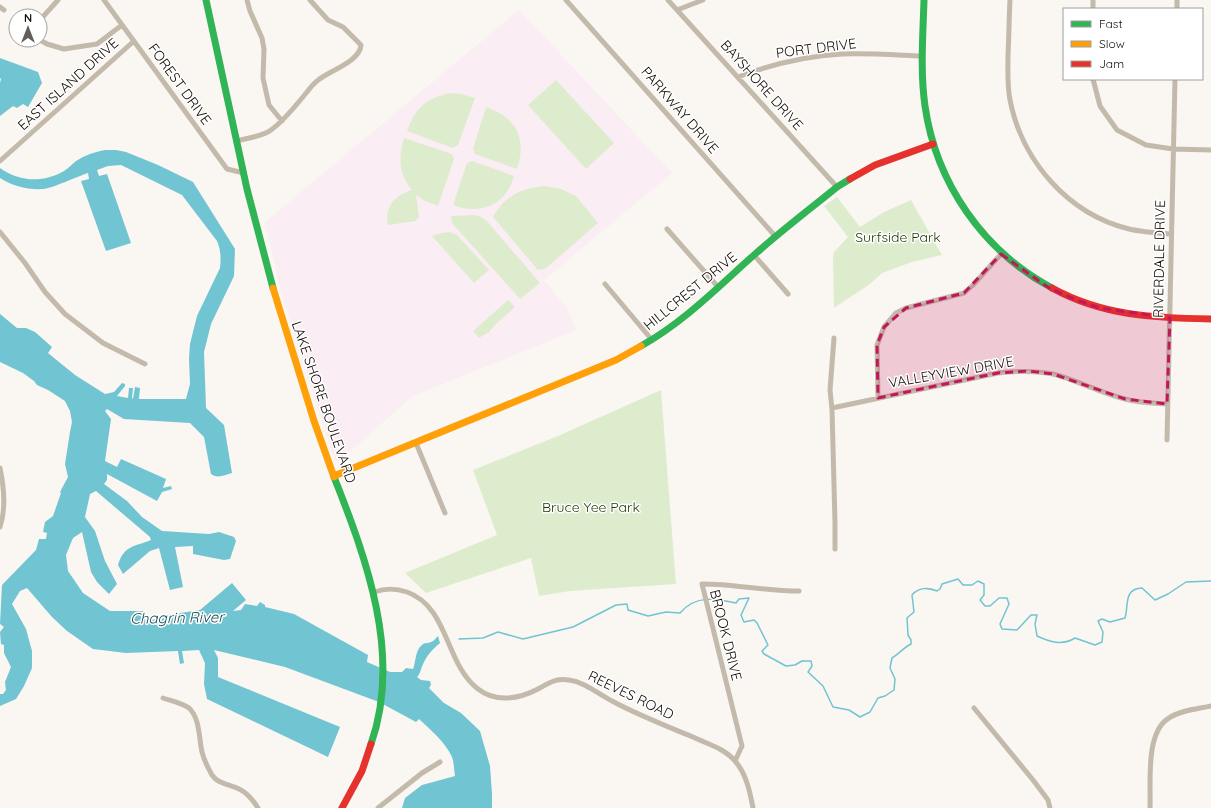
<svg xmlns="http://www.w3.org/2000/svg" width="1211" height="808" font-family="Quicksand,sans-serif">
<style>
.education{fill:#faedf4}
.green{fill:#deecce}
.water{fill:#71c4d2}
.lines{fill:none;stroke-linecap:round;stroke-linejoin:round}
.stream{stroke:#71c4d2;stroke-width:1.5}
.street{stroke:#c4baab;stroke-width:5}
.fast{stroke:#30b455;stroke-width:7}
.slow{stroke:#ff9f0a;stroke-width:7}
.jam{stroke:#e5322d;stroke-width:7}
.marked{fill:#c2185b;fill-opacity:0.2;stroke:#c2185b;stroke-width:3;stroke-dasharray:8 5;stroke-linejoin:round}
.labels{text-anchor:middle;stroke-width:3;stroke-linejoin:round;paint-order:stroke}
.street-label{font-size:14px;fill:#130c07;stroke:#fff}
.park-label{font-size:14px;fill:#1f3702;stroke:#fff}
.water-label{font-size:15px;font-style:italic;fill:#184a55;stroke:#fff}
</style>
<rect width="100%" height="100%" fill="#faf6f2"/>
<!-- education -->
<path class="education" d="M519,10L672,173L544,280L567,308L576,330L413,396L338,462L335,461L282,296L265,222Z"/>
<!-- green -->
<path class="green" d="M556,80L614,143L586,169L528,105Z
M449,93L462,94L475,98L458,145L453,148L407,131C415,108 426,99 449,93Z
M486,107C517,118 527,138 517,169L475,154L473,149Z
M404,138L452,154L454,159L438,206L423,200L416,195L419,217L416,221L388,225C384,207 395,195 412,190C399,174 398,158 404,138Z
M472,161L514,176C512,181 511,186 508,190C496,210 472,213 453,205L467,163Z
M545,186L561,189L576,196L598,223L545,269L538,270L493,217C504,196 522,188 545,186Z
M837,197L860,227L884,212L911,200L942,255L912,262L882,273L870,284L834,308L833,256L834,252L848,237L824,206Z
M472,215L479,216L486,220L540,283L520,299L452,223L451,216Z
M450,232L457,235L489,270L474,283L432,236L441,233Z
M508,300L514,306V308L495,325L489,332L479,338L473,331Z
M661,390L676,584L570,591L539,596L531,558L426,593L405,573L497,535L473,470L558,436Z"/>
<!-- water -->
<path class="water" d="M0,58L38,72L42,83L28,107L23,104L17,108L13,106L0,116V83L1,79L0,78Z
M105,150H116L126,152L158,165L193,182L235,249L234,276L211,324L204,352L206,408L224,425L232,473C225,475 217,479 211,474L204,437L190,423L124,419L107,409L105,411L111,419L105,461L117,467L121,459L166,479L163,488L171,486L172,489L162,492L157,501L107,474V480L104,484L127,501L142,517L162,531L209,534L219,532L234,537L236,541L230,559L224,560L193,554V546L175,547L183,587L170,590L159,548L150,551L123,574L118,565C124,545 134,547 151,540L150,537L96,491L90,494L85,517L95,531L105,561L117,584L109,594L97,582L91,572L82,532L73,538L66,555L68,571L83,593L110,611H144L145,620L162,619L167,615L200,610L232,583L246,600L233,611L241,610L245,604L257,606L260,602L265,605V607L294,614L368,655L367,662L390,672H402L406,668L413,669C416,662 415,650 422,645C425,642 427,644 431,642C433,642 436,638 438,636L440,643C433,649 428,654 424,662C421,667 421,673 417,677L421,680L430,681L431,685L429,688L444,703L461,713L480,731L490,766L492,794V808H402L405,798L422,785L455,776C454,770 454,762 452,757C445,742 431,730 419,719L416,722L379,702L285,667L214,650L218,658V677L340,727L328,757L207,699L204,684L205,663L199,650L182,651L184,663L180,664L178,651L126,653L93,649L67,631L52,617L27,588L20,591L12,604L26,629L32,651V668L24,686L16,699L0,706V694H3L6,690L5,682L11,667L4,653V645L1,644L0,632L4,627L0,624L2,585L36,550L39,539H46L47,533L43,532L45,522L53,516L61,493L60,492L68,477L65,464L70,432L72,422L70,411L65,401L48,390L37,385L34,381L23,373L0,362V314L17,328H26L35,332L52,347L48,353L75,375L105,394L114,392L122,383L125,384V386L117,396L128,398L129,388H133L132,398L133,399L135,387L140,388L139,399H186L190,384L189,359L190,344L197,316L220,268C221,259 221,250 217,241L182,195L121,165L108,166L97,170L99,176L107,174L131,243L106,251L81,181L89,179L88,173C76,177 53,188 43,189C28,190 12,186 0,178V168C20,182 43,183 64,171C69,168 72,164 76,161C85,155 95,152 105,150Z"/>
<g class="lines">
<!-- stream -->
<path class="stream" d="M459,639L483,638L498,632L523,639L573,627L616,605L627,604L628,610L648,616L666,612L680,613C695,595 715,598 736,603L739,599L749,598L741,615L744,622L754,620L757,623L768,645L762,651L764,654L786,666L795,665L802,661H811L812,666L808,672L823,686L833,707L849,710L860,717L870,712L878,698L885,696L894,690L895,679L890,668L892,658C899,654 903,648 911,644V640L908,635L907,618L914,612L912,595C919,587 927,587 937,591L940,589L942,584L958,579L963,585H972L978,581L984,584V595L980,600L985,606H990L999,598H1007L1009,604L1000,624L1002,629L1017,630L1031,615H1037L1035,624L1037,636C1050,642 1062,646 1075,638L1095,645L1102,642L1103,632L1098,621L1102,619L1110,622L1125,618C1129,605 1123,589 1142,588L1155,600L1168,594L1186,582L1211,581"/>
<!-- street -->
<path class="street" d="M104,0L227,169L244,173
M247,0L250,11L262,38L264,49L263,78L269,105L282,121
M566,0L776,237
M668,0L837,187
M1010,0C1009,18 1009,36 1008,55C1008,70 1007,85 1010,100C1022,161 1068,214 1129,229C1142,232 1157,233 1171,234
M0,7L4,10
M1093,9V0
M1177,9V0
M677,10L703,0
M40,20L58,0
M40,40L47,44L64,49L97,44L122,25
M738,77C772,64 806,56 842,54C869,53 896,55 922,56
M1093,79L1100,106L1117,130L1146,145L1173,149L1211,150
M236,141C247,138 262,137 271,130C285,120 296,105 307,92C310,88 313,84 317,81C328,71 360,62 361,45L343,27L328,20L310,0
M0,161L134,41
M667,229L719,288
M0,232L25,263L45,292L65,314L103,343L145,364
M754,255L788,294
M605,284L652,340
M834,338L830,390L832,409L835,523V549
M878,398L877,345L884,327L896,313L906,308L964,293L973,285L1001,254
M832,408L998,373C1016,371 1034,370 1053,374C1077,380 1100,393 1125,399C1139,403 1153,403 1167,404
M1167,440L1175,79
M416,443L445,513
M0,468C4,487 6,509 0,527
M374,592C386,588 395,588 407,592C449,607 445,664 478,689C496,703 519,699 538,689C549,683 555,678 569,680C585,682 598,694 612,701C638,715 666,726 693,737C707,744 724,748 735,761C746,773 750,792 753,808
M163,698C172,701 182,703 189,708C200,718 199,739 202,752C204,760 208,768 212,775C218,784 229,784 239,789C248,793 253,800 258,808
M974,708L1033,780L1048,800L1050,808
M735,761L742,746L702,584C734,584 766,591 799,591
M378,808L422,773L440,762
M1150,808C1151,783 1145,732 1169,718C1181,710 1198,709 1211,706"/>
<!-- fast -->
<path class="fast" d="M206,0L247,189L273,288
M924,0C923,35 920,71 925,106C936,183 983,251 1052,288
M641,346C684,322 718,287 754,255C781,231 810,209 837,187L850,179
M334,477C367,560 402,656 371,744"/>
<!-- slow -->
<path class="slow" d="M273,288L314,421L334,477
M334,476L616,360L641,346"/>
<!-- jam -->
<path class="jam" d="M850,179L875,165L933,144
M1052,288C1103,316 1154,318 1211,319
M342,808L362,771L371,744"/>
</g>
<!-- marked area -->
<path class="marked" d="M1001,254L1049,288L1074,299L1100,308L1170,318L1167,404L1125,399L1053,374L1028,371L998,373L878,398L877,345L884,327L906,308L964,293Z"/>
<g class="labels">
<!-- street labels -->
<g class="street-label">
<text transform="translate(816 48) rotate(-7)" y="5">PORT DRIVE</text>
<text transform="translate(68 84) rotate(-42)" y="5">EAST ISLAND DRIVE</text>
<text transform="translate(180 84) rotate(54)" y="5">FOREST DRIVE</text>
<text transform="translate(762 85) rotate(48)" y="5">BAYSHORE DRIVE</text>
<text transform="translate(680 110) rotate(49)" y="5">PARKWAY DRIVE</text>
<text transform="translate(1159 259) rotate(-89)" y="5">RIVERDALE DRIVE</text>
<text transform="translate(690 291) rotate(-39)" y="5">HILLCREST DRIVE</text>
<text transform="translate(951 372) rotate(-10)" y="5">VALLEYVIEW DRIVE</text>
<text transform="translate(324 402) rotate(71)" y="5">LAKE SHORE BOULEVARD</text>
<text transform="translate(726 635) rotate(76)" y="5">BROOK DRIVE</text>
<text transform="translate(631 695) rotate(26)" y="5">REEVES ROAD</text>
</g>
<!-- park labels -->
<g class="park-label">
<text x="898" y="242">Surfside Park</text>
<text x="591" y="512">Bruce Yee Park</text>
</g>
<!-- water labels -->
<g class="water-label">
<text transform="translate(177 618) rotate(-1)" y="5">Chagrin River</text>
</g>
</g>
<!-- legend -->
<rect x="1063" y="8" width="140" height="72" fill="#ffffff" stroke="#a19e9c"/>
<rect x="1071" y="21" width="20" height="6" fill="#30b455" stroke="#a19e9c"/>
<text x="1099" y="28" font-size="12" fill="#130c07">Fast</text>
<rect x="1071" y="41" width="20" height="6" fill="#ff9f0a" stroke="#a19e9c"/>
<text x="1099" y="48" font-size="12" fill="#130c07">Slow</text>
<rect x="1071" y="61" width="20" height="6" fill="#e5322d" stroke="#a19e9c"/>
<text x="1099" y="68" font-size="12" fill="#130c07">Jam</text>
<!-- north arrow -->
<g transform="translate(28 28)"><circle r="19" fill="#ffffff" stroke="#a19e9c"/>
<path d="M0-3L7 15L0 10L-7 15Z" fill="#645e59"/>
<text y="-6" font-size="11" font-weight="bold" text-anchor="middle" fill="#130c07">N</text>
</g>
</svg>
